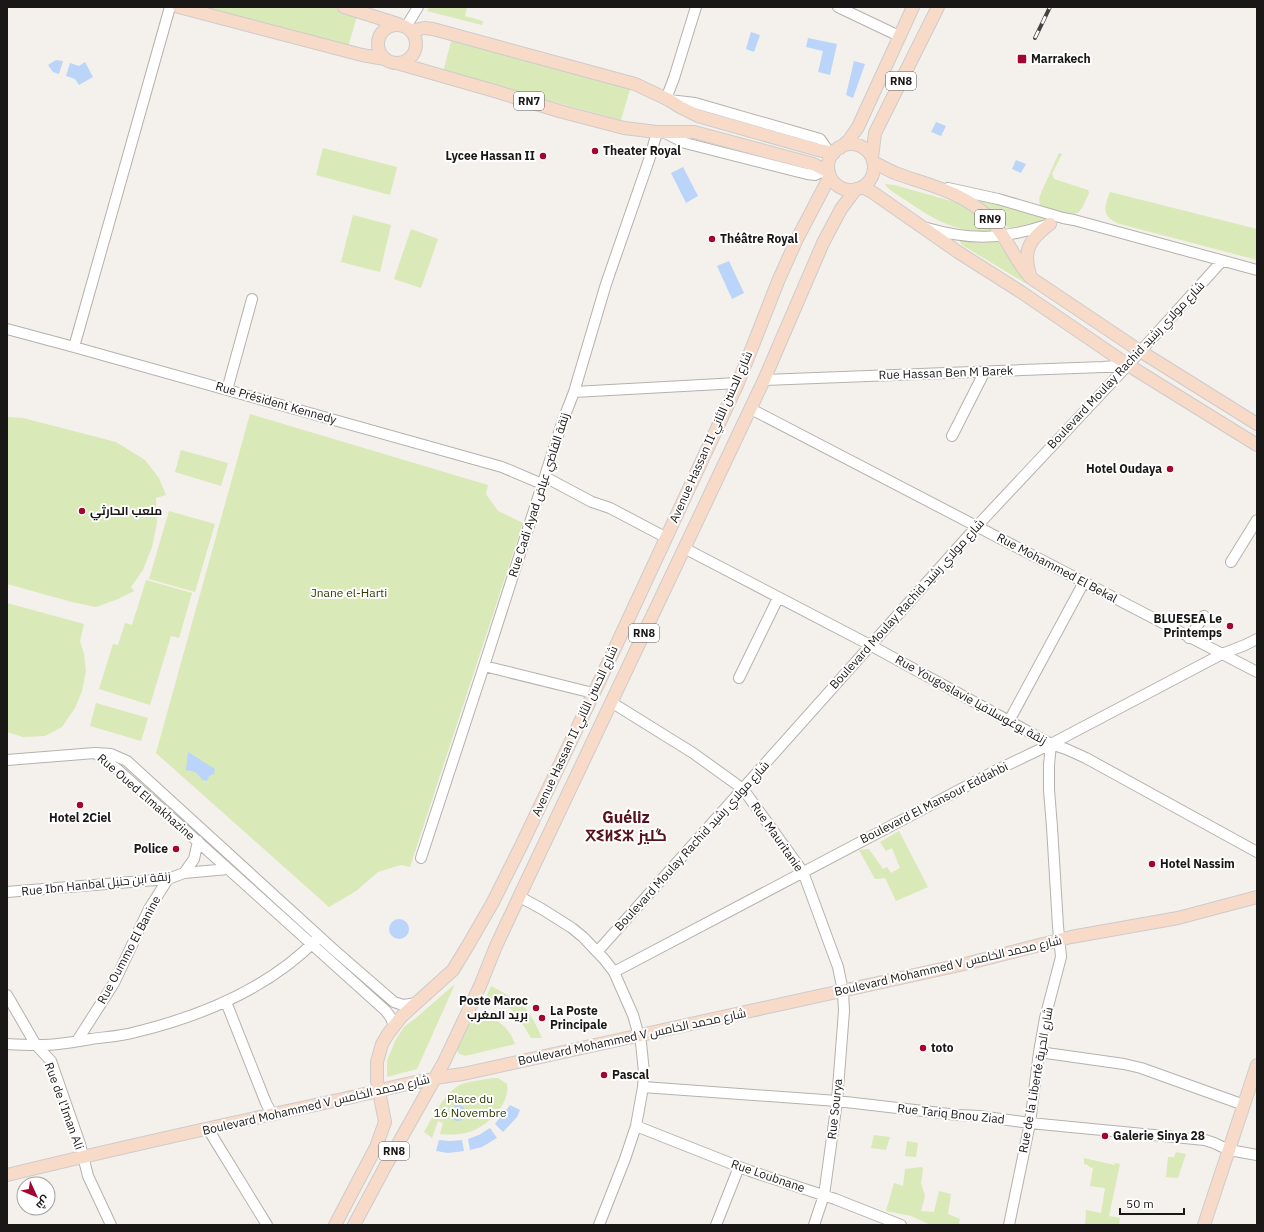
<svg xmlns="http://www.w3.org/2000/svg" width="1264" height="1232" font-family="'IBM Plex Sans',Cairo,'Noto Sans Tifinagh',sans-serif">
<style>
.green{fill:#d9e9b7}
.water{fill:#bad5f9}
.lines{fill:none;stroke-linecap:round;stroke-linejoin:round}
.minor-casing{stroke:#b5b2ad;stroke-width:12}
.major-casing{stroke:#cdcccc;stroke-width:14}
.minor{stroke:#fff;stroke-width:10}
.major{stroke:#f8dac9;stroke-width:12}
.rail-casing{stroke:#444240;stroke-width:4}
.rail{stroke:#fff;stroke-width:2.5;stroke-dasharray:8;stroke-linecap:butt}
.poi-dot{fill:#a30530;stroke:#fff;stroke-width:1.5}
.labels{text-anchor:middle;stroke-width:4;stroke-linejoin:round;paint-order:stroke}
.shield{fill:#fff;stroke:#5f5d5d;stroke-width:1}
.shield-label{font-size:11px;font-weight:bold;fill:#1a1817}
.poi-label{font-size:12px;font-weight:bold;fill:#1a1817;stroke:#fff;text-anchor:start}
.street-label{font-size:12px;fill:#1a1817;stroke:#fff}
.park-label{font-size:12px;fill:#2e3c00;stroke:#fff}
.district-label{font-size:16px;font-weight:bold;fill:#57121c;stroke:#fff}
</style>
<rect width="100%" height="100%" fill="#f4f0eb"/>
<!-- green -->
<path class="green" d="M197,7H334L358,13L348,47Z
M429,7H467L465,16L483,21L482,25L427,11Z
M452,38L631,86L621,120L443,72Z
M323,148L397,167L390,195L316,175Z
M1059,153L1062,154L1052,174L1054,179L1085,189L1088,190L1089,193L1082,208L1078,213L1071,214L1044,207L1040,205C1039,200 1039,198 1041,193Z
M885,184L894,185L955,202L979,215L993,231C956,233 934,220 904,199C898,195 888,190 885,184Z
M1110,192L1257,229V260L1120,224C1101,217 1104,208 1110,192Z
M982,199L1046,216L1049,219L1011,228L1007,227L999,217L981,203L980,200Z
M353,215L391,225L380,272L341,262Z
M411,229L438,239L421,288L394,279Z
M961,240L977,243L1001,241L1027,281L1026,283H1025L962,245L960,242Z
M250,414L488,485L486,494L498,511L523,523L410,867L402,865L394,867L378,872L356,891L329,907L156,753Z
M7,417L23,418L116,442L145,460L159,478L166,495L156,498L157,523L152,547L143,570L131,587L134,591L118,599L96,607L72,602L7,584Z
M181,450L228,463L221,486L175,472Z
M169,511L215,524L195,592L149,579Z
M146,580L192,593L179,638L171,636L150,705L99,689L113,644L118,645L125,623L132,625Z
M7,603L84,624L80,641L84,654L86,671L82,691L75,708L62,727L45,736L23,737L7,732Z
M96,703L148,718L141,741L90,726Z
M899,831L928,887L896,901L885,878L875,879L859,850L869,849L883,869L887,867L891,873L900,868L892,848L886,851L880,842Z
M455,984L417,1069L387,1077V1061L395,1041L404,1027L417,1017Z
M491,986C502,992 515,998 524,1007C532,1015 537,1027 542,1038H531C521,1021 509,999 486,997Z
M475,1013H485L496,1020L505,1027L511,1035L515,1044L465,1056L458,1053L457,1049Z
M492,1078H498L507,1084C511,1104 486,1127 469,1132C459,1135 450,1135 440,1134L443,1123L438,1121L432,1138L424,1132C433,1117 445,1091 462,1084C471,1081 483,1080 492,1078Z
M874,1135L890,1137L886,1150L871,1148Z
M907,1141L918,1143L916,1157L905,1156Z
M1176,1152L1186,1154L1178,1178L1166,1177L1168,1157H1174Z
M1084,1158L1114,1165L1115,1163L1120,1164L1109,1216L1120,1218L1119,1225H1085L1086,1210L1101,1213L1105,1188L1090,1186L1093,1168L1089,1167L1088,1165L1084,1164Z
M922,1167L923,1170L921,1183L925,1196L921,1211L934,1212L939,1191L951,1194L948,1214L960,1219L959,1225H931L911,1216L886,1211L894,1183L903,1186L905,1169Z"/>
<!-- water -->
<path class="water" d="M751,32L760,35L754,52L746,49Z
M808,38L837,44L830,75L818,72L823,51L806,47Z
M56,60L63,61L59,74L53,72L48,65Z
M854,61L865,64L853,98L846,95Z
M85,62L93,77L79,85L75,79L66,76L70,63L79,66Z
M936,122L946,126L941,136L931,132Z
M1016,160L1026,164L1021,173L1012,169Z
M683,167L698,196L686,203L671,173Z
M729,261L744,293L732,299L717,266Z
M188,752L215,769L214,774L209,776L207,781L202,780C198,773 195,771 186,770C186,764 188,758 188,752Z
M389 929a10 10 0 1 1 20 0a10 10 0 1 1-20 0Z
M510,1105L520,1110L517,1117L503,1132L495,1124Z
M450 1113a8 8 0 1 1 16 0a8 8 0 1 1-16 0Z
M490,1128L497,1138L482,1147L470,1150L468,1139L479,1135Z
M439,1140L450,1141L462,1140L464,1151L448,1153L436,1151Z"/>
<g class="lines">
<defs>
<path id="minor" d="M838,7L899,36
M406,27L418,7
M666,99L674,78L696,7
M669,100L695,103L820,139L829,152
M663,132L685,143L807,174L815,175L826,170
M948,188L998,199L1063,218L1074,220L1257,270
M927,228C972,241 1002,239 1047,225
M7,329L74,347L502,467L542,484
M74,347L170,7
M764,380L1103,367L1128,365
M227,390L252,299
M574,392L738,383
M751,409L1257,672
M952,436L985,371
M545,477L592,502L610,508L665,537
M684,548L870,645L1051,744L1066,749L1086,758L1257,852
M1231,562L1257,520
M1189,638L1204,616
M484,666L593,693
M739,678L778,598
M611,702L693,753L743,789L803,872L838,967L843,991L844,1011L837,1101L826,1181L824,1195L814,1225
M1009,721L1084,582
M95,753L117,769L386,1011L391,1018L394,1026
M7,760L95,753L111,754L127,761L333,949L394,1002L403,1005L417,1003
M421,858L484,666L562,423L574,392L606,284L650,157L657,132
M184,873L194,859L198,841
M7,892L168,879L184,873L228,869
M520,897L542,909L572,928L583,937L604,959L614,972L633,1015L641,1043L644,1072L643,1087L636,1126L625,1159L599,1225
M597,952L977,526L1128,365L1222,261
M614,972L997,770L1051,744L1222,654L1245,645L1257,639
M7,995L36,1045L51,1061L80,1144L88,1176L111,1225
M226,1002L266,1103L272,1114
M77,1041L114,983L149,909L168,879
M7,1044C24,1045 42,1046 58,1044C69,1043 80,1041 91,1039C106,1037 122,1036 136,1032C202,1016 269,988 317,939
M1039,1052L1124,1064L1141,1068L1244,1105
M643,1087L837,1101L958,1115L979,1116L1030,1123L1205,1140L1214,1143L1229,1150L1257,1155
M636,1126L750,1171L835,1199L901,1225
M208,1129L267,1225
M716,1225L739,1167
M1009,1225L1030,1123L1039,1052L1045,1018L1061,957L1058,926L1052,827L1049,790V765L1051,744"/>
<path id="major" d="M179,7L362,55L385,59
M344,7L398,24
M378 44a19 19 0 1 1 38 0a19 19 0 1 1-38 0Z
M411,31L424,28L433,29L635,84L669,100L680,107L698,116L818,150L834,153
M397,63L498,92L559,111L624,128L657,132H694L813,164L829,172
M828 167a23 23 0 1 1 46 0a23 23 0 1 1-46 0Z
M840,148L849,140L858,127L913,7
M872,158L875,133L938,7
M873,162C881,166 888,170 895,173C928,185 964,192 989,218C1007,236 1014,260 1031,278L1140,351L1257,424
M862,187L872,192L958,252L1021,292L1128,365L1257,445
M1030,275C1022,250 1030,239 1050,224
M7,1175C114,1149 222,1125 329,1102C374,1093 417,1079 463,1074L969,963L1071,937L1178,918L1257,897
M335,1225L376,1147L385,1122L377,1081V1062L382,1044L388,1034L402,1016L453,970L467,947L493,902L521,846L601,678L738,383L779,279L797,239L830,176
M354,1225L385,1167L444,1062L480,986L496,946L528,878L764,380L823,243L841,209L856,189
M1204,1225L1257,1065"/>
</defs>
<!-- minor casing -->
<use href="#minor" class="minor-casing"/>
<!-- major casing -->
<use href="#major" class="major-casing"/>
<!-- minor -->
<use href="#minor" class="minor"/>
<!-- major -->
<use href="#major" class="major"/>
<defs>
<path id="rail" d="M1035,38L1050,7"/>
</defs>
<!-- rail casing -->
<use href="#rail" class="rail-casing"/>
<!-- rail -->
<use href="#rail" class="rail"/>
</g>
<!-- markers -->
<g class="poi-dot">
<rect x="1017" y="54" width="10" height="10" rx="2"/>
<circle cx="595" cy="151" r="4"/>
<circle cx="543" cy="156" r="4"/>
<circle cx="712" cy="239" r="4"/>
<circle cx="1170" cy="469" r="4"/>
<circle cx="82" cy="511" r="4"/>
<circle cx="1230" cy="626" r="4"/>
<circle cx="80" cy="805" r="4"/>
<circle cx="176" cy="849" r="4"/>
<circle cx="1152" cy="864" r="4"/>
<circle cx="536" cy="1008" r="4"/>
<circle cx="542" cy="1018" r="4"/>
<circle cx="923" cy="1048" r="4"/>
<circle cx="604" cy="1075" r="4"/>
<circle cx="1105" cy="1136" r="4"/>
</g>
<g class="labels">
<!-- shield labels -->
<g class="shield">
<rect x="886" y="72" width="30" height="18" rx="3"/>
<rect x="514" y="92" width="30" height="18" rx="3"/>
<rect x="975" y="210" width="30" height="18" rx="3"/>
<rect x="629" y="624" width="30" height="18" rx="3"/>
<rect x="379" y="1142" width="30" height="18" rx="3"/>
</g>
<g class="shield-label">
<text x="901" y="85">RN8</text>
<text x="529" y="105">RN7</text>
<text x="990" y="223">RN9</text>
<text x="644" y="637">RN8</text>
<text x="394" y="1155">RN8</text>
</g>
<!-- poi labels -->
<g class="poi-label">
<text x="1031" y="63">Marrakech</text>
<text x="603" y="155">Theater Royal</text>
<text x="535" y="160" text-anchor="end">Lycee Hassan II</text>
<text x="720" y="243">Théâtre Royal</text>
<text x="1162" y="473" text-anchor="end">Hotel Oudaya</text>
<text x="90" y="515">ملعب الحارثي</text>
<text x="1222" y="623" text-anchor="end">BLUESEA Le<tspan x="1222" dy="14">Printemps</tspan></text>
<text x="80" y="822" text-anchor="middle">Hotel 2Ciel</text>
<text x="168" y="853" text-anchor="end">Police</text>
<text x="1160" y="868">Hotel Nassim</text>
<text x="528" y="1005" text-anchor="end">Poste Maroc<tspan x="528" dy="14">بريد المغرب</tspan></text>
<text x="550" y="1015">La Poste<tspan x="550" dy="14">Principale</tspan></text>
<text x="931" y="1052">toto</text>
<text x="612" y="1079">Pascal</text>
<text x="1113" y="1140">Galerie Sinya 28</text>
</g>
<!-- street labels -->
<g class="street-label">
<text transform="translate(1126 365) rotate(-47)" y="4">Boulevard Moulay Rachid شارع مولاي رشيد</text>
<text transform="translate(946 373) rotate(-2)" y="4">Rue Hassan Ben M Barek</text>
<text transform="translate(276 403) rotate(16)" y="4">Rue Président Kennedy</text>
<text transform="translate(711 437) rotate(-66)" y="4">Avenue Hassan II شارع الحسن الثاني</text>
<text transform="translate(539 495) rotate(-72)" y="4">Rue Cadi Ayad زنقة القاضي عياض</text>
<text transform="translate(1057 568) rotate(28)" y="4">Rue Mohammed El Bekal</text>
<text transform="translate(907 604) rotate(-48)" y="4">Boulevard Moulay Rachid شارع مولاي رشيد</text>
<text transform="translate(971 700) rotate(29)" y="4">Rue Yougoslavie زنقة يوغوسلافيا</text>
<text transform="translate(575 731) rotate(-65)" y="4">Avenue Hassan II شارع الحسن الثاني</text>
<text transform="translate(146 797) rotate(41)" y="4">Rue Oued Elmakhazine</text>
<text transform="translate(934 803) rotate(-27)" y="4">Boulevard El Mansour Eddahbi</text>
<text transform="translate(777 837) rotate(55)" y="4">Rue Mauritanie</text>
<text transform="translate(692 846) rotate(-48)" y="4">Boulevard Moulay Rachid شارع مولاي رشيد</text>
<text transform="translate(96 884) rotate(-6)" y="4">Rue Ibn Hanbal زنقة ابن حنبل</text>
<text transform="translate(129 950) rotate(-62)" y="4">Rue Oummo El Banine</text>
<text transform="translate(948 966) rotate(-13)" y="4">Boulevard Mohammed V شارع محمد الخامس</text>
<text transform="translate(632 1037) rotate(-12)" y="4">Boulevard Mohammed V شارع محمد الخامس</text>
<text transform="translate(1036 1080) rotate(-80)" y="4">Rue de la Liberté شارع الحرية</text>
<text transform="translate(316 1105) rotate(-13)" y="4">Boulevard Mohammed V شارع محمد الخامس</text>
<text transform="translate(64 1106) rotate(70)" y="4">Rue de l'Iman Ali</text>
<text transform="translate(835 1109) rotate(-84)" y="4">Rue Sourya</text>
<text transform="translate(951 1114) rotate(6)" y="4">Rue Tariq Bnou Ziad</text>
<text transform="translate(768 1176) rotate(19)" y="4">Rue Loubnane</text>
</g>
<!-- park labels -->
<g class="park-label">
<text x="349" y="597">Jnane el-Harti</text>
<text x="470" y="1103">Place du<tspan x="470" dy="14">16 Novembre</tspan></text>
</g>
<!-- district labels -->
<g class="district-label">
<text x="626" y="823">Guéliz<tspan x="626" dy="18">ⴳⵉⵍⵉⵣ گليز</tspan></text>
</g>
</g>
<!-- border -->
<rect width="1264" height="1232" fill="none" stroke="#1a1817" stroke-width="16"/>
<!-- north arrow -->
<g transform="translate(36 1196) rotate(134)"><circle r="19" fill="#ffffff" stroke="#a3a3a2"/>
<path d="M0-3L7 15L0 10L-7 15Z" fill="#a30530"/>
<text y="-6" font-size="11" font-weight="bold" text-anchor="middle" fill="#1a1817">ش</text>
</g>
<!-- scale -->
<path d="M1120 1208v6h64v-6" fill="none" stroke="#1a1817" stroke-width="2"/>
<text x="1126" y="1208" font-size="12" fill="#1a1817" stroke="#ffffff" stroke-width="3" paint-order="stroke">50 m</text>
</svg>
